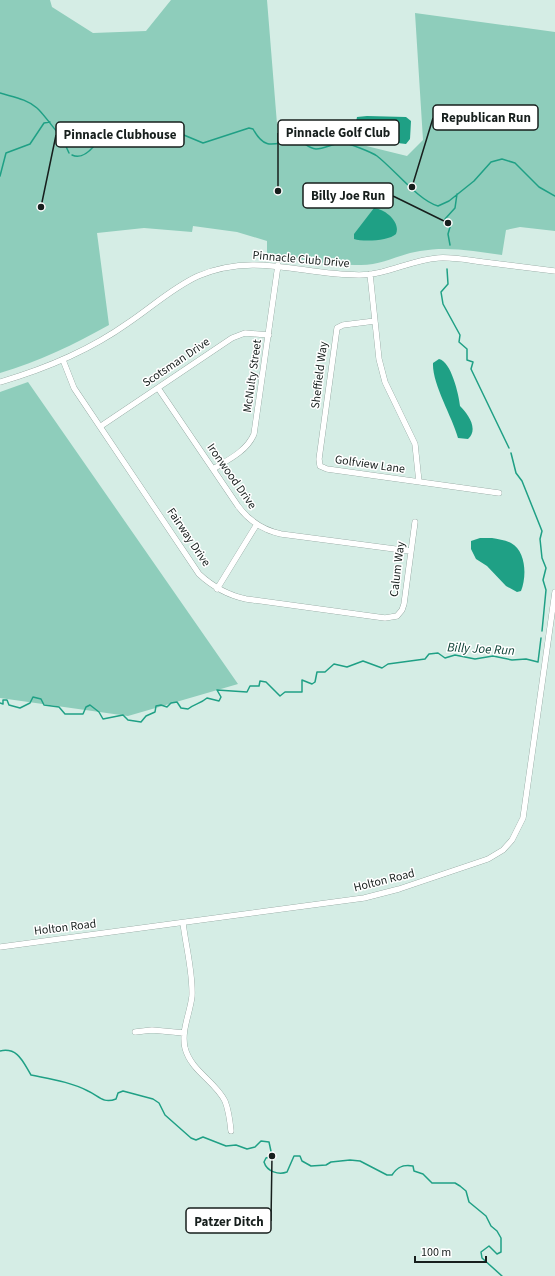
<svg xmlns="http://www.w3.org/2000/svg" width="555" height="1276" font-family="'Source Sans 3',sans-serif">
<style>
.green{fill:#8ecdbb}
.water{fill:#1fa085}
.lines{fill:none;stroke-linecap:round;stroke-linejoin:round}
.stream{stroke:#1fa085;stroke-width:1.5}
.minor-casing{stroke:#7c928b;stroke-width:6}
.minor{stroke:#fff;stroke-width:5.5}
.labels{text-anchor:middle;stroke-width:3;stroke-linejoin:round;paint-order:stroke}
.street-label{font-size:12px;fill:#171f1d;stroke:#fff}
.water-label{font-size:13px;font-style:italic;fill:#0e4236;stroke:#fff}
.leader{fill:none;stroke:#171f1d;stroke-width:1.5}
.callout-dot{fill:#171f1d;stroke:#fff;stroke-width:1.5}
.callout{fill:#fff;stroke:#171f1d;stroke-width:1.5}
.callout-label{font-size:13px;text-anchor:middle;font-weight:bold;fill:#171f1d}
</style>
<rect width="100%" height="100%" fill="#d5ede5"/>
<!-- green -->
<path class="green" d="M0,0H50L52,7L93,33L146,31L171,0H267L277,124L407,156L423,140L415,13L555,32V231L520,227L506,230L502,255C475,251 447,246 420,251C400,254 382,265 361,265C330,266 297,258 267,254V241L237,232L193,226L192,232L144,228L97,233L109,325C75,344 38,362 0,373Z
M28,382L238,684L128,716L0,698V392Z"/>
<!-- water -->
<path class="water" d="M367,116L406,117L411,121L410,139L406,144C389,143 372,135 357,127L356,122L357,117Z
M374,208C385,209 401,222 396,234C389,241 363,242 354,239V234Z
M439,359C451,361 459,395 460,406C468,414 479,429 468,439L458,438C452,416 432,384 433,363Z
M492,538C498,539 505,540 511,543C526,551 527,576 521,591L517,592L506,586L487,566L476,559L471,549V541L480,538Z"/>
<g class="lines">
<!-- stream -->
<path class="stream" d="M0,93C13,97 27,99 37,108C44,114 63,141 67,143L76,138L95,141L107,136
M89,139L94,146C104,142 108,137 113,128L125,126L155,128L179,133L203,143L249,128L253,129C267,154 276,141 297,140C304,141 307,148 316,149C325,149 333,143 342,143C347,142 373,153 377,156C394,169 419,201 438,206L449,201L474,181L491,162L502,159L515,163L539,187L555,196
M64,142L69,153
M72,155C81,159 88,153 94,146
M0,176L6,153L30,144L44,123L50,122
M450,245L448,234L450,227L445,219L455,208L457,194
M447,269L448,284L441,292L443,304L460,335L459,342L467,349V360L473,362L471,369L509,448
M511,453L516,473L522,481L542,531L540,539L542,558L546,568L543,580L546,590L542,631
M0,703L3,704V700H7L9,705L20,708L30,703L33,697L41,699L44,705L59,707L65,714H83L86,707L90,705L99,712L103,719L123,715L128,720L141,722L146,716L155,712L156,706L161,705L167,707L171,703L177,702L181,708L188,709C196,703 200,704 207,698L219,701L221,697L217,690L247,692L250,686H259L260,681L266,682L280,696L285,692H302V680L312,684L315,682L317,672H325L334,664L347,667L363,661L382,668L388,664L425,659L429,654L438,653L445,658L455,655L475,659L493,656L512,660L526,659L538,662L541,638
M0,1051C18,1047 23,1062 31,1075C50,1079 71,1082 88,1091C99,1096 103,1104 116,1099L118,1093L123,1091L153,1099L159,1103L165,1115L191,1138L196,1140L203,1137L226,1146L236,1145L247,1149L255,1147L261,1141L269,1142L272,1156L266,1158L264,1162C267,1172 279,1175 287,1172L294,1156H300L302,1161L311,1166L326,1165L331,1162L350,1160L360,1161L387,1175H392C397,1167 403,1164 413,1166L414,1171L423,1174L432,1183H455L460,1186L466,1191L469,1202L486,1216L491,1226L497,1231L501,1238V1252L497,1254L489,1246L481,1252L482,1258L502,1276"/>
<defs>
<path id="minor" d="M370,274L379,359L385,382L415,444L419,482
M375,321L343,325L337,328L319,459L320,466L327,469L499,493
M63,360L74,388L199,574C213,587 227,595 246,599L385,618L397,616L402,610L404,604L415,522
M0,382C45,369 90,350 128,323C152,307 172,288 198,276C256,252 301,275 359,275C386,275 411,260 438,258C453,257 468,260 483,262C507,265 531,268 555,271
M158,388L238,506C249,521 263,530 281,534L410,551
M101,426L232,338L245,333L269,335
M213,469C228,460 247,451 254,434L278,265
M217,589L257,524
M183,923C186,947 193,973 192,996C190,1014 181,1030 185,1048C191,1071 215,1081 225,1101C229,1111 230,1121 231,1131
M0,947L364,898L399,889L488,859L503,850L512,840L523,818L555,592
M135,1032L152,1030L184,1033"/>
</defs>
<!-- minor casing -->
<use href="#minor" class="minor-casing"/>
<!-- minor -->
<use href="#minor" class="minor"/>
</g>
<g class="labels">
<!-- street labels -->
<g class="street-label">
<text transform="translate(301 259) rotate(5)" y="4">Pinnacle Club Drive</text>
<text transform="translate(176 362) rotate(-34)" y="4">Scotsman Drive</text>
<text transform="translate(319 375) rotate(-83)" y="4">Sheffield Way</text>
<text transform="translate(252 376) rotate(-82)" y="4">McNulty Street</text>
<text transform="translate(370 464) rotate(8)" y="4">Golfview Lane</text>
<text transform="translate(232 476) rotate(55)" y="4">Ironwood Drive</text>
<text transform="translate(189 537) rotate(56)" y="4">Fairway Drive</text>
<text transform="translate(397 569) rotate(-83)" y="4">Calum Way</text>
<text transform="translate(384 880) rotate(-14)" y="4">Holton Road</text>
<text transform="translate(65 927) rotate(-7)" y="4">Holton Road</text>
</g>
<!-- water labels -->
<g class="water-label">
<text transform="translate(481 648) rotate(3)" y="5">Billy Joe Run</text>
</g>
</g>
<!-- callouts -->
<path class="leader" d="M412 187L433 118M278 191L278 133M41 207L56 135M448 223L393 196M272 1156L271 1221"/>
<g class="callout-dot">
<circle cx="412" cy="187" r="4"/>
<circle cx="278" cy="191" r="4"/>
<circle cx="41" cy="207" r="4"/>
<circle cx="448" cy="223" r="4"/>
<circle cx="272" cy="1156" r="4"/>
</g>
<g class="callout">
<rect x="433" y="105" width="105" height="25" rx="4"/>
<rect x="278" y="120" width="121" height="25" rx="4"/>
<rect x="56" y="122" width="128" height="25" rx="4"/>
<rect x="303" y="183" width="90" height="25" rx="4"/>
<rect x="186" y="1208" width="85" height="25" rx="4"/>
</g>
<g class="callout-label">
<text x="486" y="122">Republican Run</text>
<text x="338" y="137">Pinnacle Golf Club</text>
<text x="120" y="139">Pinnacle Clubhouse</text>
<text x="348" y="200">Billy Joe Run</text>
<text x="229" y="1226">Patzer Ditch</text>
</g>
<!-- scale -->
<path d="M415 1256v6h71v-6" fill="none" stroke="#171f1d" stroke-width="2"/>
<text x="421" y="1256" font-size="12" fill="#171f1d" stroke="#ffffff" stroke-width="3" paint-order="stroke">100 m</text>
</svg>
